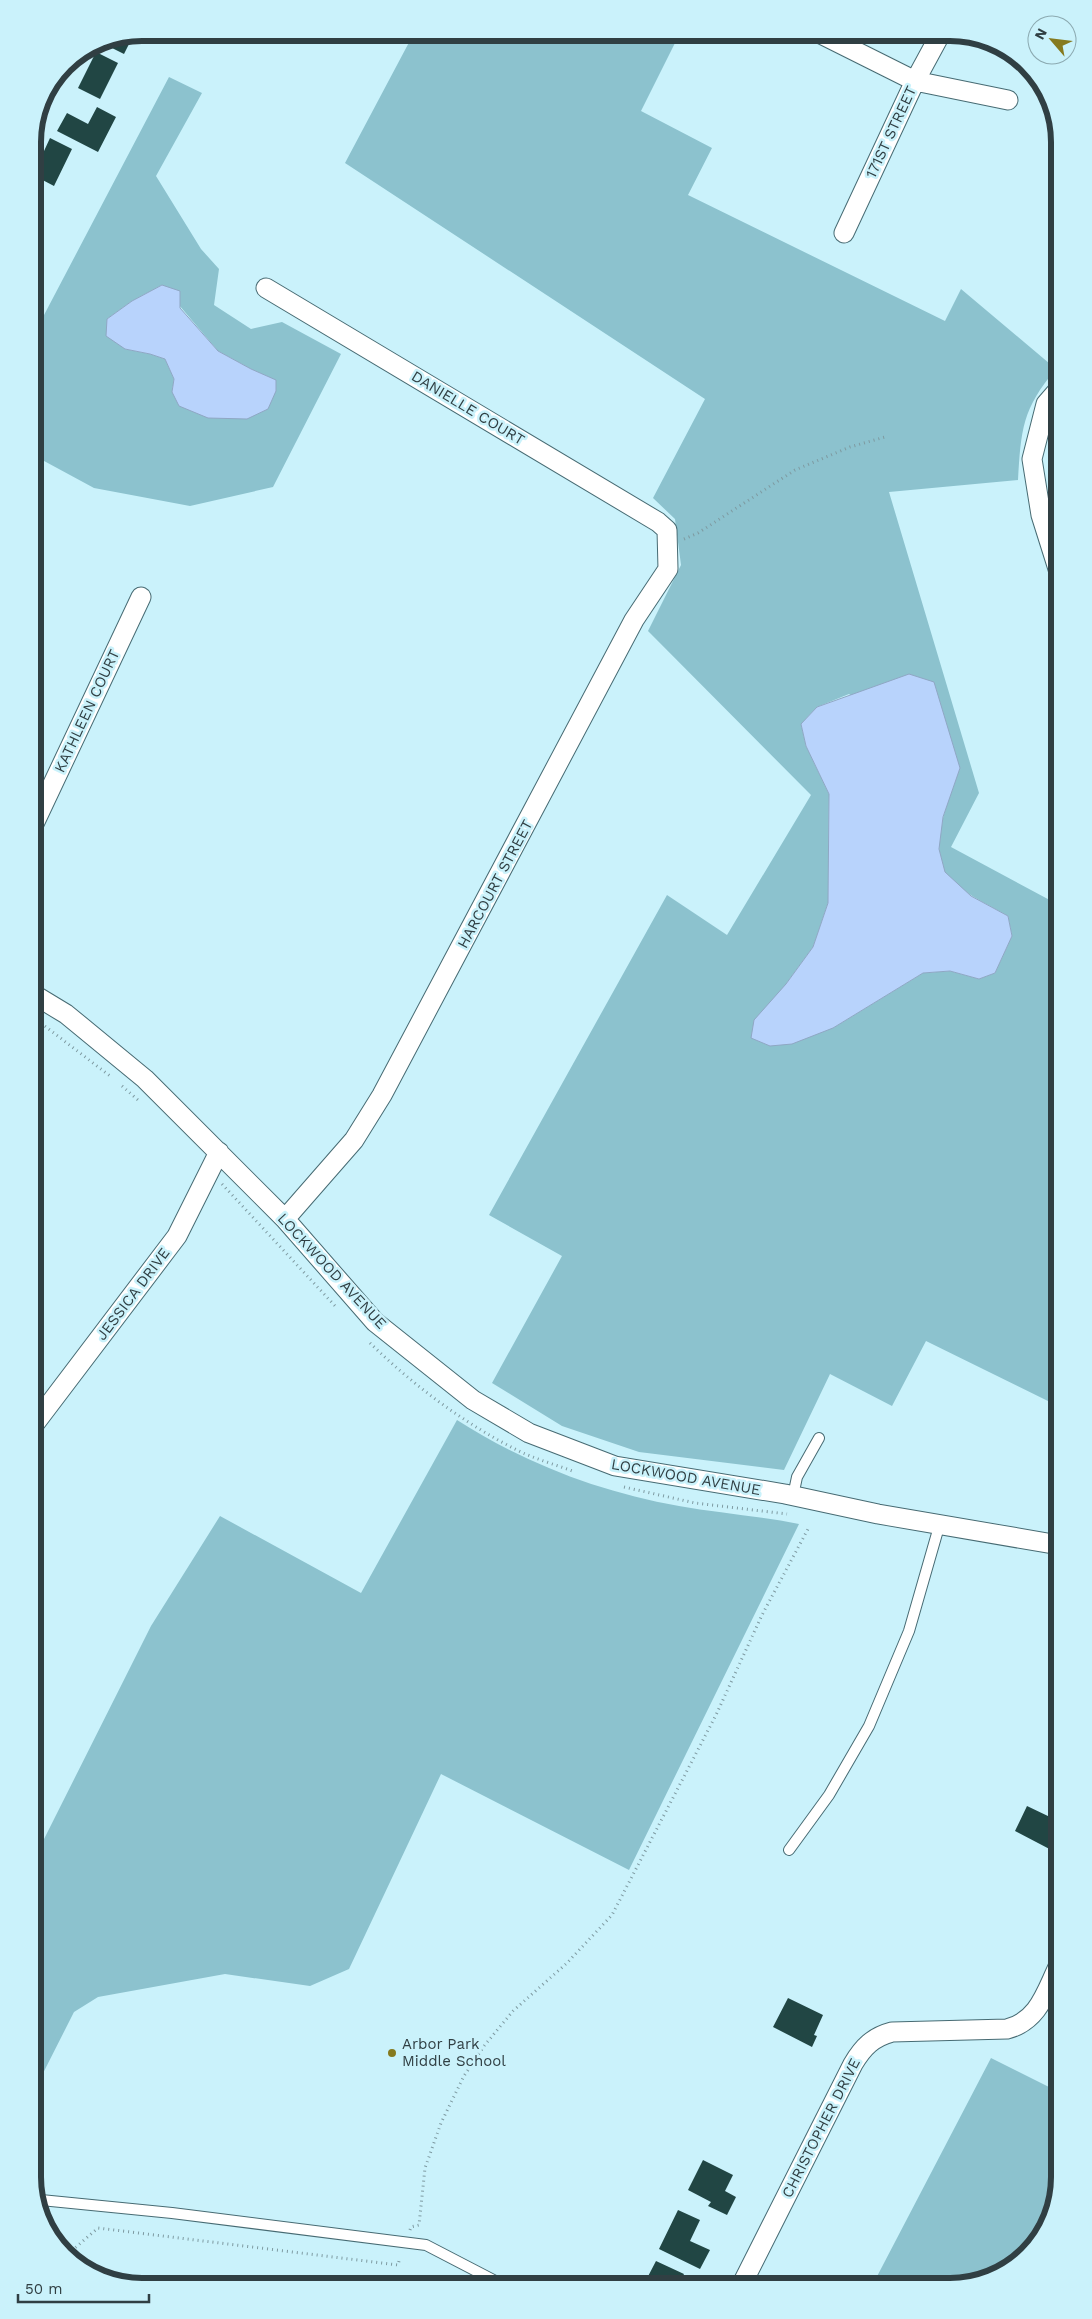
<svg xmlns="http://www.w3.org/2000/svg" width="1092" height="2319" font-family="'Work Sans',sans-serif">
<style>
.green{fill:#8cc2ce;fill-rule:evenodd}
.water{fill:#b8d3fc;stroke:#8fa7c4}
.building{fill:#214644}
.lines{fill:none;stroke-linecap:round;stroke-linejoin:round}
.service-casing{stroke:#476b73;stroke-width:12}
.minor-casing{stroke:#476b73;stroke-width:21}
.path{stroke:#7e9aa1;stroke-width:3;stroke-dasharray:1 4;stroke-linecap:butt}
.service{stroke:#fff;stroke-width:10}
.minor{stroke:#fff;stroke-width:19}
.poi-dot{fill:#857a1f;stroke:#caf2fb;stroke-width:2}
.labels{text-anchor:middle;stroke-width:5;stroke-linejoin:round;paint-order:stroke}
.street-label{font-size:15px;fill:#303f43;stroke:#caf2fb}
.poi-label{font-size:15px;fill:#303f43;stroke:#caf2fb;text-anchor:start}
.rim{fill:none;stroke:#303f43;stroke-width:6}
</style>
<rect width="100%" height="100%" fill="#caf2fb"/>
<!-- green -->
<path class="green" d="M414,33H680L641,111L712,148L688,195L945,321L961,289L1056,369C1022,409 1021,430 1018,480L889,492L979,793L951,847L1059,905V1389L1052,1403L926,1341L892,1406L830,1374L784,1470L639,1452L562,1426L492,1383L562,1256L489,1215L667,895L727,935L811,795L648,631L681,565L675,519L653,498L705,399L345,163ZM849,694L960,768C950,796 929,843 945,872C954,889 991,906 1008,916L1012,936L995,973L979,979L950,971L923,973L833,1028L786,984L813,947L828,903L829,794L806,746L801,724L817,707Z
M169,77L202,93L156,176L201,249L219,269L214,305L251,329L282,322L341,354L273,487L190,506L94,488L33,455V336ZM162,285L218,351L251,369L275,380L172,392L174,379L165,359L150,354L125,349L107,319L132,301Z
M457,1420C524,1463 600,1492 679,1506C718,1513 759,1516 799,1524L629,1870L441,1774L349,1969L310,1986L225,1974L98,1997L74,2012L33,2093V1861L151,1626L220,1516L361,1593Z
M991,2058L1059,2092V2177L1041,2238L992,2278L950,2286H872Z"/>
<!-- water -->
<path class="water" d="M162,285L180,291V308L218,351L251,369L276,380V391L268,409L247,419L208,418L179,406L172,392L174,379L165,359L150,354L125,349L106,336L107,319L132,301Z
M909,674L934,682L960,768L943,817L939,849L945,872L971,896L1008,916L1012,936L995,973L979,979L950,971L923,973L833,1028L792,1044L770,1046L751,1038L754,1020L786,984L813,947L828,903L829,794L806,746L801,724L817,707Z"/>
<!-- building -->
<path class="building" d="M134,34L124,54L102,43L103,40Z
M96,52L118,63L100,99L78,88Z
M97,107L116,117L98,152L57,131L67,113L88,124Z
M50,138L72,149L54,186L33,175Z
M1027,1806L1050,1817L1055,1809L1059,1811V1854L1015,1831Z
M788,1998L823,2015L814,2035L817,2036L812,2047L773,2027Z
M703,2160L733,2175L725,2191L736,2197L727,2215L708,2206L711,2202L688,2190Z
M678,2210L700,2220L690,2241L710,2250L700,2269L659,2249Z
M656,2261L684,2274L678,2286H643Z"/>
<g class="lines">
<defs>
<path id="service" d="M793,1496L797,1477L819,1438
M789,1850L829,1795L869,1726L909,1631L940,1523
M38,2202L41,2200L172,2213L426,2245L505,2286"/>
<path id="minor" d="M819,33L915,81L1008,100
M844,233L915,81L941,33
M266,288L658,522L667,530L668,569L634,620L382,1095L354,1140L285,1219
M1059,572L1041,515L1032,459L1046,404L1059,389
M33,826L141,597
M33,994L66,1014L145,1079L285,1219L375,1322L473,1400L529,1433L615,1466L785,1494L878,1514L1059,1545
M33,1426L177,1236L219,1152
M741,2286L853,2064C863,2047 873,2037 892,2032L1007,2029C1039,2021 1046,1991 1059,1965"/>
</defs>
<!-- service casing -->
<use href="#service" class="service-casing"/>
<!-- minor casing -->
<use href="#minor" class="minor-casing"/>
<!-- path -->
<path class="path" d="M684,539L698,533L795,470L850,447L885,437
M33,1017L110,1076
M122,1086L138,1100
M222,1184L337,1308
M370,1343C414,1386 466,1425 521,1452C538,1460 557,1465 575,1472
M624,1487L695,1503L787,1514
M410,2230L411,2227L419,2225L425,2168L441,2123L464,2076L484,2046L513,2011L567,1963L612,1915L716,1715L762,1615L808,1529
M68,2254L98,2228L398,2265L399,2261"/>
<!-- service -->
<use href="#service" class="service"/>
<!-- minor -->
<use href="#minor" class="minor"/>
</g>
<!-- markers -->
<circle class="poi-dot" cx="392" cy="2053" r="5"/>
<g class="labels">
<!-- street labels -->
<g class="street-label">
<text transform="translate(891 132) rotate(-65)" y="5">171ST STREET</text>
<text transform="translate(468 408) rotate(31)" y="5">DANIELLE COURT</text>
<text transform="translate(87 711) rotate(-65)" y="5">KATHLEEN COURT</text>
<text transform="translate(495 884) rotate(-62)" y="5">HARCOURT STREET</text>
<text transform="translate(332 1271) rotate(47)" y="5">LOCKWOOD AVENUE</text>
<text transform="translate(133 1294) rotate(-53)" y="5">JESSICA DRIVE</text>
<text transform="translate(686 1477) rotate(10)" y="5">LOCKWOOD AVENUE</text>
<text transform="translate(821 2128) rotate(-63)" y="5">CHRISTOPHER DRIVE</text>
</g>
<!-- poi labels -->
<g class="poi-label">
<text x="402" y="2049">Arbor Park<tspan x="402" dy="17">Middle School</tspan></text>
</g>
</g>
<!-- crop -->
<path d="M0 0H1092V2319H0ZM142 41H950A101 101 0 0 1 1051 142V2177A101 101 0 0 1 950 2278H142A101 101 0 0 1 41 2177V142A101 101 0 0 1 142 41Z" fill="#caf2fb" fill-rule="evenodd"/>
<path class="rim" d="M142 41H950A101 101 0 0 1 1051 142V2177A101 101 0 0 1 950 2278H142A101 101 0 0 1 41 2177V142A101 101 0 0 1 142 41Z"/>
<!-- north arrow -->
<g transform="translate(1052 40) rotate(298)"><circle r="24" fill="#caf2fb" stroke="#8caab1"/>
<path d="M0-4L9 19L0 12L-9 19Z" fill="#857a1f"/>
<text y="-8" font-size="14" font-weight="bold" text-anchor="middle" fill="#303f43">N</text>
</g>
<!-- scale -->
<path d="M18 2294v8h131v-8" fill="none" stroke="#303f43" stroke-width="2.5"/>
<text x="25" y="2294" font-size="15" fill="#303f43" stroke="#caf2fb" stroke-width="4" paint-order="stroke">50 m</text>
</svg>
